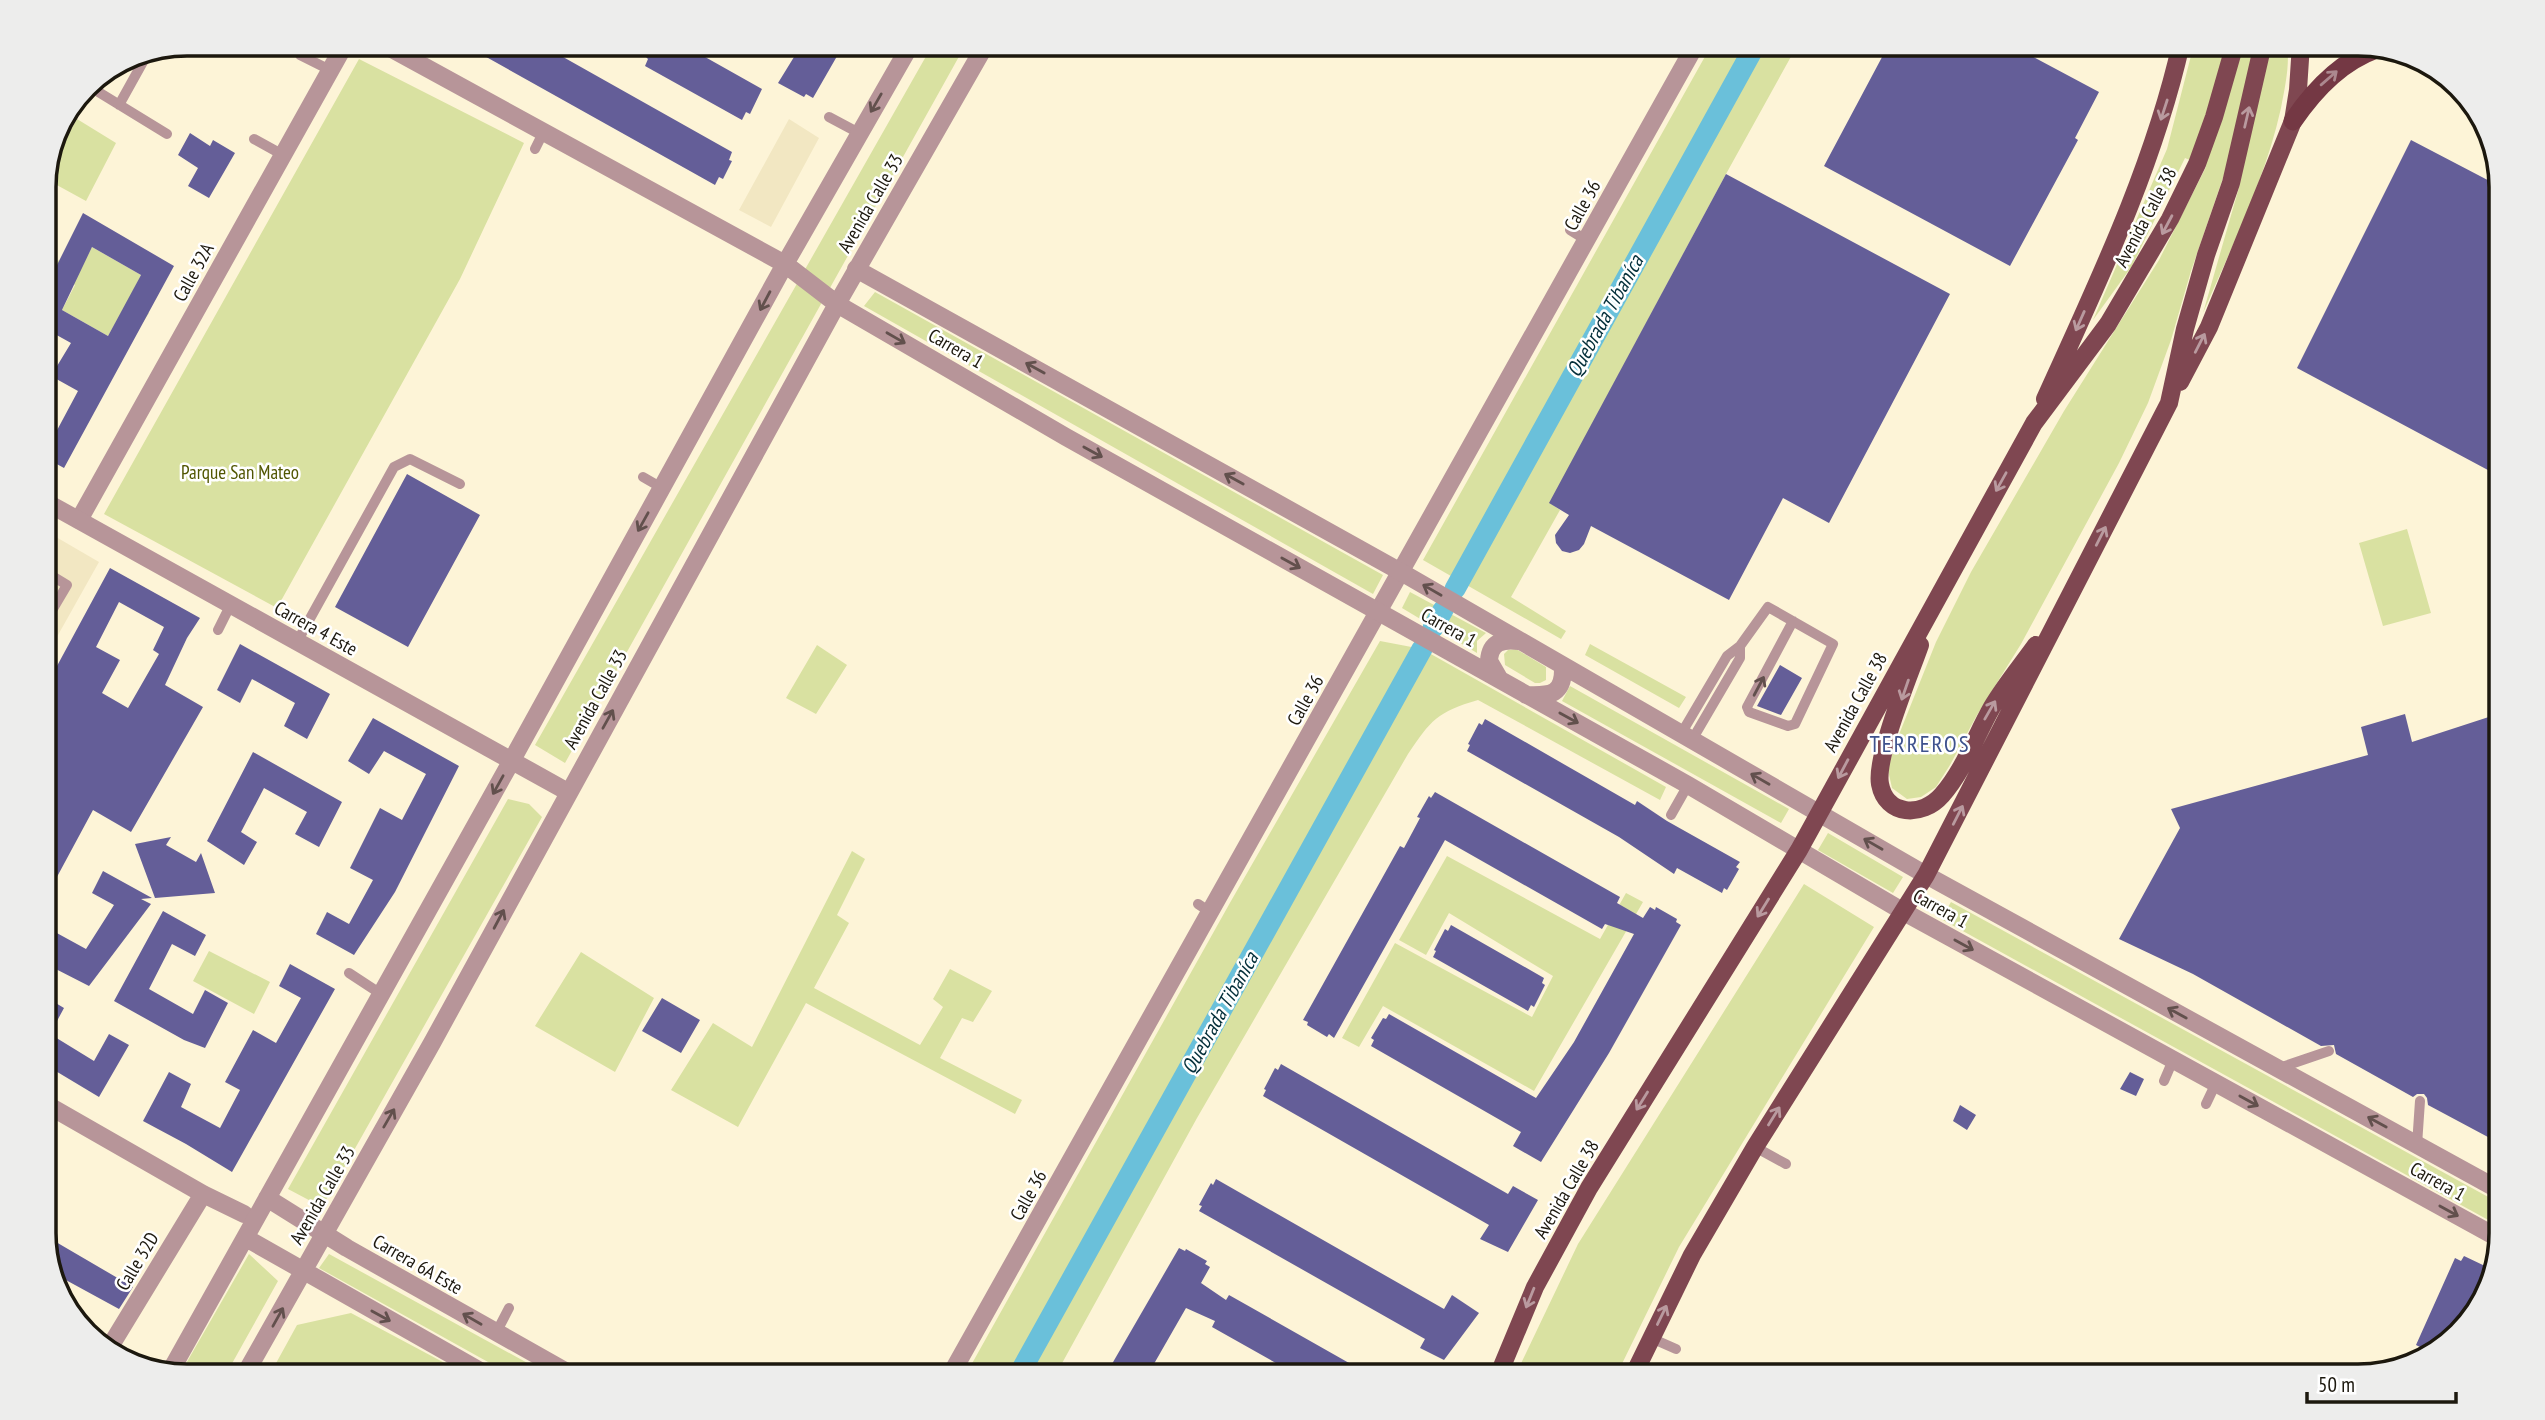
<svg xmlns="http://www.w3.org/2000/svg" width="2545" height="1420" font-family="'PT Sans Narrow',sans-serif">
<style>
.built{fill:#f2e7c2}
.green{fill:#d9e1a1}
.lines{fill:none;stroke-linecap:round;stroke-linejoin:round}
.canal{stroke:#6ac0da;stroke-width:21}
.building{fill:#645e98;fill-rule:evenodd}
.service{stroke:#b79599;stroke-width:10}
.minor{stroke:#b79599;stroke-width:18}
.tertiary{stroke:#b79599;stroke-width:18}
.primary{stroke:#7f4751;stroke-width:18}
.trunk{stroke:#743844;stroke-width:19}
.oneway{stroke:#ac888f}
.oneway2{stroke:#62504d}
.oneway3{stroke:#b99a9f}
.labels{text-anchor:middle;stroke-width:5;stroke-linejoin:round;paint-order:stroke}
.street-label{font-size:19px;fill:#1c180e;stroke:#fff}
.park-label{font-size:19px;fill:#515602;stroke:#fff}
.water-label{font-size:21px;font-style:italic;fill:#042f3a;stroke:#fff}
.quarter-label{font-size:23px;letter-spacing:2px;fill:#3e528d;stroke:#fff}
.rim{fill:none;stroke:#1c180e;stroke-width:3.5}
</style>
<rect width="100%" height="100%" fill="#fdf4d7"/>
<!-- built -->
<path class="built" d="M789,119L819,138L771,227L739,210Z
M44,530L99,562L44,660Z"/>
<!-- green -->
<path class="green" d="M933,44H966L565,763L535,745Z
M1712,44H1798L1726,174L1550,503L1560,510L1511,597L1566,631L1561,639L1423,560Z
M2194,44H2287C2290,65 2285,87 2281,108C2265,180 2232,246 2203,313L2240,184L2224,175L2191,271L2171,340L2148,403L2119,463L2021,644L1977,715L1950,765L1936,787L1921,797L1907,799L1892,788L1888,770L1894,747L1936,642L1971,572L2064,411L2159,260L2206,167L2185,158L2132,266L2093,320L2167,149Z
M359,59L524,143L460,279L277,608L104,514Z
M77,119L116,143L86,201L44,178Z
M92,247L141,275L128,301L149,313L143,322L123,309L108,336L62,310L75,285L54,272L58,260L79,272Z
M875,292L1383,575L1373,594L864,306Z
M2407,529L2431,613L2383,626L2359,543Z
M1410,592L1486,633L1477,641V653L1402,608Z
M1380,641L1422,649L1666,787L1660,800L1478,700C1437,712 1431,720 1408,754L1197,1118L1055,1376H965L1231,901Z
M1590,644L1686,697L1679,708L1585,655Z
M817,645L847,665L816,714L786,698Z
M1516,649L1546,667V680L1540,683H1535L1505,665L1504,654L1508,650Z
M1570,686L1789,809L1781,823L1562,701Z
M508,799L529,804L542,817L322,1207L288,1189Z
M1828,833L1903,877L1893,893L1818,850Z
M852,851L865,859L837,915L849,923L814,988L920,1045L943,1007L933,999L950,969L992,991L973,1022L962,1018L940,1058L1022,1100L1015,1114L806,1003L738,1127L671,1090L713,1023L752,1047Z
M1447,856L1600,939L1626,893L1643,902L1534,1091L1383,1006L1359,1047L1342,1038L1395,943L1532,1017L1553,976L1449,913L1426,955L1399,940Z
M1804,884L1874,927L1679,1247L1616,1376H1515L1578,1244Z
M1951,902L2501,1204V1227L1941,919Z
M209,951L270,982L254,1014L193,981Z
M581,952L654,998L615,1072L535,1026Z
M249,1254L278,1281L225,1376L180,1374Z
M329,1254L551,1376H513L319,1268Z
M351,1313L469,1376H269L297,1325Z"/>
<g class="lines">
<!-- canal -->
<path class="canal" d="M1455,589L1756,44
M1433,628L1443,610
M1018,1376L1422,649"/>
</g>
<!-- building -->
<path class="building" d="M463,44H540L732,152L729,160L732,161L723,179L719,177L715,185Z
M651,44H682L762,89L750,114L746,112L742,120L645,66L648,59L645,56Z
M802,44H844L813,98L806,94L804,97L778,83Z
M1889,44H2009L2099,92L2075,138L2078,140L2010,266L1824,166Z
M190,133L210,146L213,140L235,153L209,198L188,186L198,168L178,155Z
M2411,140L2501,187V477L2297,368Z
M1726,174L1950,294L1829,523L1783,498L1729,600L1591,526L1584,544L1579,550L1570,553L1562,551L1556,543L1555,535L1569,515L1549,503Z
M83,213L174,266L64,468L44,457V429L55,434L78,391L51,376L71,343L44,328V291ZM92,247L141,275L108,336L62,310Z
M407,474L480,515L408,647L335,607Z
M110,568L200,618L187,638L165,685L203,707L131,832L93,810L44,901V690ZM119,602L164,627L153,650L159,654L128,708L102,693L120,660L96,647Z
M240,644L330,694L307,739L284,726L295,703L252,679L240,703L217,690Z
M1780,665L1802,678L1781,715L1757,706Z
M2501,713V1144L2428,1105L2427,1098L2424,1094H2417L2413,1097L2336,1054L2334,1045L2321,1046L2193,974L2119,939L2180,828L2171,809L2368,755L2361,727L2405,714L2412,742Z
M373,718L459,766L395,892L354,955L316,934L327,912L349,924L373,880L350,868L380,808L402,820L426,774L384,751L369,774L348,761Z
M1485,719L1635,805L1637,801L1667,821L1740,862L1736,867L1739,869L1727,890L1724,888L1722,893L1677,868L1674,874L1619,837L1467,751L1470,745L1468,744L1479,723L1482,725Z
M253,752L342,802L319,847L295,834L307,812L264,788L241,832L257,842L244,865L207,841Z
M1435,792L1620,897L1617,903L1643,918L1650,907L1655,910L1656,907L1677,919L1676,922L1681,925L1609,1053L1541,1162L1513,1146L1521,1132L1371,1046L1374,1040L1371,1038L1383,1018L1386,1019L1389,1014L1536,1098L1574,1042L1634,934L1605,924L1602,929L1445,840L1334,1038L1329,1034L1327,1037L1307,1025L1308,1022L1303,1020L1400,846L1404,848L1420,818L1417,817L1429,796L1431,798Z
M171,837L166,845L196,862L201,853L215,893L155,898L135,844Z
M103,871L152,898L141,899L151,904L89,986L44,963V926L86,949L114,905L92,893Z
M163,911L206,935L195,956L172,944L149,989L193,1014L205,990L228,1003L205,1048L184,1040L114,1001Z
M1451,925L1544,978L1542,983L1545,985L1534,1007L1531,1005L1528,1011L1433,957L1436,951L1434,950L1445,929L1448,931Z
M290,964L335,989L232,1172L186,1144L143,1121L169,1072L191,1084L181,1107L220,1128L240,1090L225,1082L253,1030L276,1043L301,998L279,986Z
M44,996L64,1008L50,1034L94,1061L109,1034L129,1045L99,1097L44,1064Z
M662,998L700,1020L681,1053L642,1031Z
M1281,1064L1508,1194L1513,1186L1538,1200L1508,1252L1480,1239L1489,1225L1263,1096L1266,1090L1264,1089L1275,1068L1278,1070Z
M2130,1072L2144,1079L2136,1096L2120,1089Z
M1960,1105L1976,1115L1967,1130L1953,1121Z
M1216,1179L1444,1309L1452,1295L1479,1313L1444,1360L1420,1348L1425,1339L1199,1211L1202,1206L1199,1205L1211,1183L1213,1185Z
M44,1235L133,1287L119,1309L53,1273Z
M1179,1248L1185,1251L1186,1249L1207,1261L1205,1264L1210,1267L1201,1283L1226,1300L1229,1295L1372,1376H1299L1212,1327L1215,1321L1186,1308L1147,1376H1105Z
M2464,1256L2485,1266L2483,1271L2490,1274L2468,1319L2430,1357L2417,1360L2422,1348L2416,1345L2455,1258L2461,1261Z"/>
<g class="lines">
<!-- service -->
<path class="service" d="M300,55L330,70
M87,85L167,134
M119,105L149,51
M829,117L859,133
M254,139L283,155
M535,149L544,131
M1570,230L1586,240
M643,477L662,488
M44,571L67,585L44,624
M218,630L231,604
M297,642L394,467L410,459L460,484
M1681,734L1727,656L1740,646L1768,607L1833,644L1795,724L1788,726L1749,712L1747,707L1793,621
M1692,740L1740,658V646
M1671,815L1688,785
M1198,904L1210,912
M349,973L381,994
M2279,1068L2329,1051
M2164,1081L2173,1060
M2206,1104L2216,1083
M2417,1145L2420,1101
M1755,1147L1786,1164
M496,1333L509,1308
M1651,1338L1676,1349"/>
<!-- minor -->
<path class="minor" d="M79,520L345,44
M44,1103L203,1194L244,1214
M108,1350L203,1194
M950,1376L1696,44"/>
<!-- tertiary -->
<path class="tertiary" d="M383,44L785,264L837,304L1066,437L1688,785L1904,912L2500,1239
M856,269L1401,572L1926,875L2501,1191
M44,501L568,792
M1500,680L1489,661C1490,642 1502,639 1519,641
M1526,695C1551,696 1564,695 1563,666
M267,1198L347,1248L574,1376
M246,1238L489,1376
M170,1372L512,760L785,264L911,44
M244,1376L432,1043L837,304L986,44"/>
<!-- primary -->
<path class="primary" d="M2180,382L2209,327L2293,121L2298,90L2301,44
M2045,399C2097,284 2153,168 2181,44
M1920,645C1910,674 1875,757 1880,784C1886,816 1922,818 1942,795C1964,770 1976,735 1992,707C2005,685 2021,666 2036,645
M1498,1376L1535,1287L1589,1188L1799,850L2034,423L2108,324L2170,219L2197,164L2214,117L2235,44
M1633,1376L1692,1255L1755,1147L1926,875L2169,403L2185,329L2206,255L2231,183L2263,44"/>
<!-- trunk -->
<path class="trunk" d="M2293,121C2314,90 2340,62 2376,49"/>
</g>
<!-- one-way arrows -->
<defs><path id="oneway-shaft" d="M-6 0H5M1.5-3L5.5 0L1.5 3" fill="none" stroke-width="1.6" stroke-linecap="round" stroke-linejoin="round" transform="scale(1.75)"/></defs>
<use class="oneway" href="#oneway-shaft" transform="translate(2329 78) rotate(-41)"/>
<g class="oneway2">
<use href="#oneway-shaft" transform="translate(876 103) rotate(120)"/>
<use href="#oneway-shaft" transform="translate(765 301) rotate(118)"/>
<use href="#oneway-shaft" transform="translate(896 338) rotate(30)"/>
<use href="#oneway-shaft" transform="translate(1035 368) rotate(-151)"/>
<use href="#oneway-shaft" transform="translate(1093 452) rotate(29)"/>
<use href="#oneway-shaft" transform="translate(1234 479) rotate(-151)"/>
<use href="#oneway-shaft" transform="translate(643 522) rotate(119)"/>
<use href="#oneway-shaft" transform="translate(1291 563) rotate(29)"/>
<use href="#oneway-shaft" transform="translate(1432 590) rotate(-150)"/>
<use href="#oneway-shaft" transform="translate(1759 686) rotate(-62)"/>
<use href="#oneway-shaft" transform="translate(1569 718) rotate(29)"/>
<use href="#oneway-shaft" transform="translate(608 719) rotate(-61)"/>
<use href="#oneway-shaft" transform="translate(1760 779) rotate(-150)"/>
<use href="#oneway-shaft" transform="translate(498 785) rotate(119)"/>
<use href="#oneway-shaft" transform="translate(1873 844) rotate(-150)"/>
<use href="#oneway-shaft" transform="translate(499 919) rotate(-62)"/>
<use href="#oneway-shaft" transform="translate(1964 945) rotate(29)"/>
<use href="#oneway-shaft" transform="translate(2177 1013) rotate(-151)"/>
<use href="#oneway-shaft" transform="translate(2249 1101) rotate(29)"/>
<use href="#oneway-shaft" transform="translate(389 1118) rotate(-60)"/>
<use href="#oneway-shaft" transform="translate(2377 1122) rotate(-151)"/>
<use href="#oneway-shaft" transform="translate(2449 1211) rotate(29)"/>
<use href="#oneway-shaft" transform="translate(381 1316) rotate(29)"/>
<use href="#oneway-shaft" transform="translate(278 1317) rotate(-61)"/>
<use href="#oneway-shaft" transform="translate(472 1319) rotate(-150)"/>
</g>
<g class="oneway3">
<use href="#oneway-shaft" transform="translate(2164 110) rotate(108)"/>
<use href="#oneway-shaft" transform="translate(2247 117) rotate(-77)"/>
<use href="#oneway-shaft" transform="translate(2167 225) rotate(118)"/>
<use href="#oneway-shaft" transform="translate(2080 321) rotate(114)"/>
<use href="#oneway-shaft" transform="translate(2200 343) rotate(-63)"/>
<use href="#oneway-shaft" transform="translate(2001 482) rotate(119)"/>
<use href="#oneway-shaft" transform="translate(2101 536) rotate(-63)"/>
<use href="#oneway-shaft" transform="translate(1905 690) rotate(109)"/>
<use href="#oneway-shaft" transform="translate(1990 710) rotate(-60)"/>
<use href="#oneway-shaft" transform="translate(1843 769) rotate(118)"/>
<use href="#oneway-shaft" transform="translate(1958 815) rotate(-63)"/>
<use href="#oneway-shaft" transform="translate(1763 908) rotate(122)"/>
<use href="#oneway-shaft" transform="translate(1642 1101) rotate(122)"/>
<use href="#oneway-shaft" transform="translate(1774 1116) rotate(-58)"/>
<use href="#oneway-shaft" transform="translate(1530 1298) rotate(112)"/>
<use href="#oneway-shaft" transform="translate(1662 1315) rotate(-64)"/>
</g>
<g class="labels">
<!-- street labels -->
<g class="street-label">
<text transform="translate(870 203) rotate(-60)" y="7">Avenida Calle 33</text>
<text transform="translate(1582 205) rotate(-61)" y="7">Calle 36</text>
<text transform="translate(2145 217) rotate(-62)" y="7">Avenida Calle 38</text>
<text transform="translate(193 272) rotate(-61)" y="7">Calle 32A</text>
<text transform="translate(956 348) rotate(30)" y="7">Carrera 1</text>
<text transform="translate(1449 627) rotate(29)" y="7">Carrera 1</text>
<text transform="translate(316 628) rotate(29)" y="7">Carrera 4 Este</text>
<text transform="translate(595 699) rotate(-61)" y="7">Avenida Calle 33</text>
<text transform="translate(1305 700) rotate(-61)" y="7">Calle 36</text>
<text transform="translate(1855 702) rotate(-61)" y="7">Avenida Calle 38</text>
<text transform="translate(1941 908) rotate(29)" y="7">Carrera 1</text>
<text transform="translate(2438 1181) rotate(29)" y="7">Carrera 1</text>
<text transform="translate(1566 1189) rotate(-60)" y="7">Avenida Calle 38</text>
<text transform="translate(322 1195) rotate(-60)" y="7">Avenida Calle 33</text>
<text transform="translate(1028 1195) rotate(-61)" y="7">Calle 36</text>
<text transform="translate(137 1261) rotate(-59)" y="7">Calle 32D</text>
<text transform="translate(418 1264) rotate(30)" y="7">Carrera 6A Este</text>
</g>
<!-- park labels -->
<g class="park-label">
<text x="240" y="479">Parque San Mateo</text>
</g>
<!-- water labels -->
<g class="water-label">
<text transform="translate(1605 316) rotate(-61)" y="7">Quebrada Tibaníca</text>
<text transform="translate(1220 1013) rotate(-61)" y="7">Quebrada Tibaníca</text>
</g>
<!-- quarter labels -->
<g class="quarter-label">
<text x="1920" y="752">TERREROS</text>
</g>
</g>
<!-- crop -->
<path d="M0 0H2545V1420H0ZM187 56H2358A131 131 0 0 1 2489 187V1233A131 131 0 0 1 2358 1364H187A131 131 0 0 1 56 1233V187A131 131 0 0 1 187 56Z" fill="#ededec" fill-rule="evenodd"/>
<path class="rim" d="M187 56H2358A131 131 0 0 1 2489 187V1233A131 131 0 0 1 2358 1364H187A131 131 0 0 1 56 1233V187A131 131 0 0 1 187 56Z"/>
<!-- scale -->
<path d="M2307 1392v10h149v-10" fill="none" stroke="#1c180e" stroke-width="3.5"/>
<text x="2318" y="1392" font-size="21" fill="#1c180e" stroke="#ffffff" stroke-width="5" paint-order="stroke">50 m</text>
</svg>
